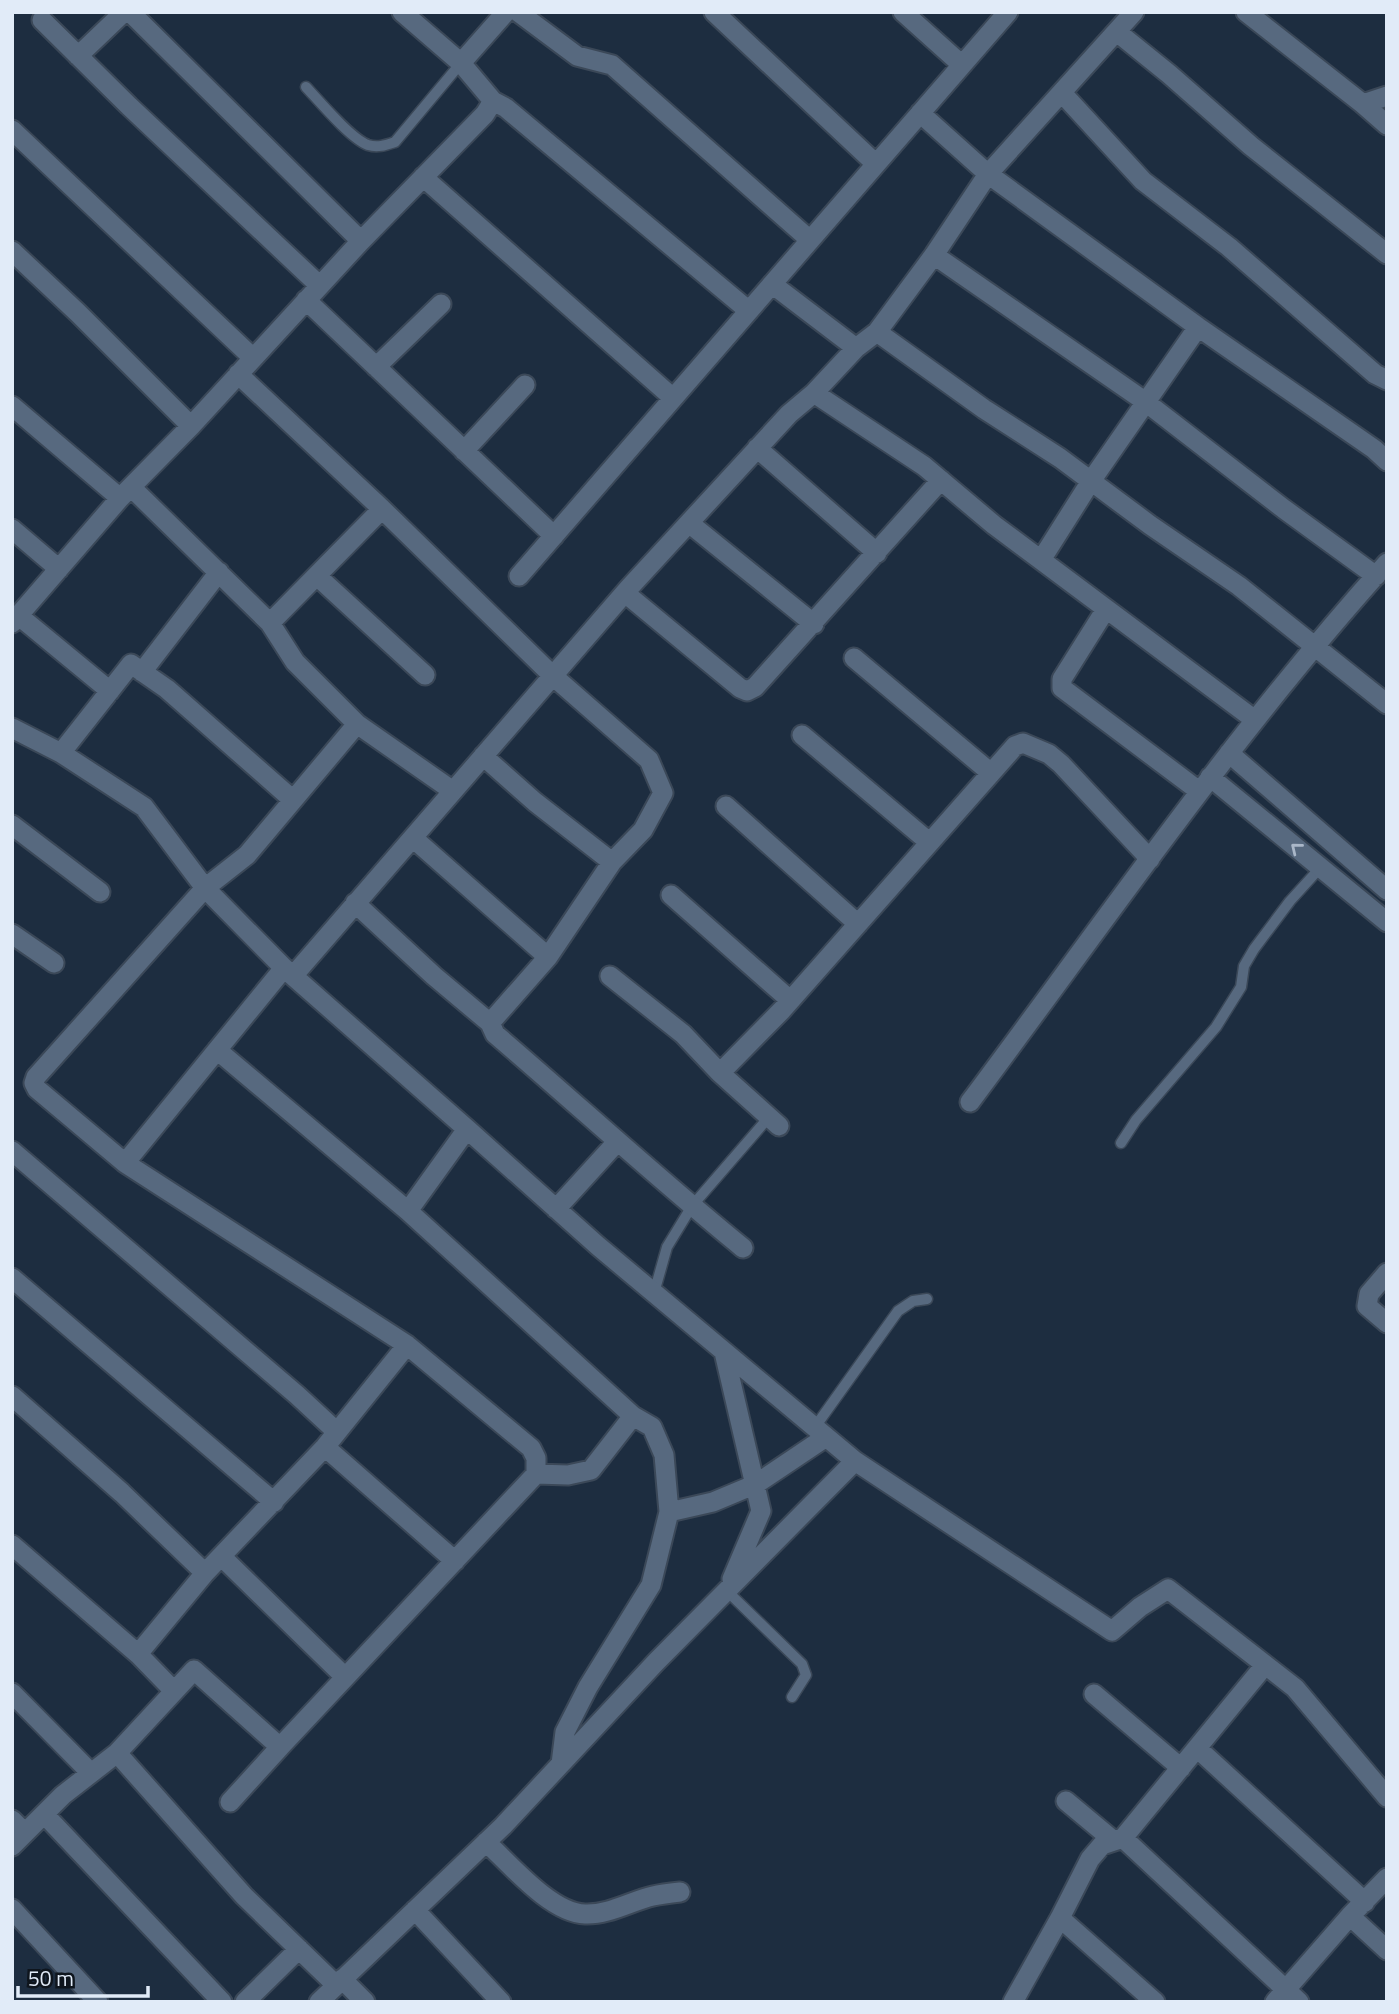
<svg xmlns="http://www.w3.org/2000/svg" width="1399" height="2014" font-family="'Titillium Web',sans-serif">
<style>
.lines{fill:none;stroke-linecap:round;stroke-linejoin:round}
.service-casing{stroke:#3b4858;stroke-width:13}
.minor-casing{stroke:#3b4858;stroke-width:23}
.tertiary-casing{stroke:#3b4858;stroke-width:23}
.service{stroke:#57697f;stroke-width:10}
.minor{stroke:#57697f;stroke-width:19}
.tertiary{stroke:#57697f;stroke-width:19}
.oneway{stroke:#aab7c8}
</style>
<rect width="100%" height="100%" fill="#1d2d40"/>
<g class="lines">
<defs>
<path id="service" d="M306,87C320,102 351,139 368,145C378,148 386,145 395,142L461,63
M1121,1143L1136,1120L1216,1027L1241,987L1244,966L1254,949L1290,901L1320,868
M654,1293L667,1247L692,1206L769,1117
M815,1427L898,1311L913,1301L927,1299
M727,1591L802,1664L806,1675L792,1697"/>
<path id="minor" d="M130,12L361,241
M518,12L577,56L612,65L810,240
M714,12L876,164
M903,12L962,65
M1246,12L1363,104L1387,125
M42,20L129,106L319,285
M1117,32L1169,74L1251,146L1387,254
M78,56L124,12
M461,63L506,12
M1062,93L1143,181L1229,247L1375,374L1387,380
M493,101L506,108L749,311
M1363,104L1387,96
M920,113L988,174L1198,327L1374,449L1387,461
M12,130L253,358
M423,177L673,398
M12,251L78,313L191,426
M934,255L1143,400L1284,509L1376,576
M772,284L856,348
M306,300L554,536
M877,332L984,409L1060,458L1150,525L1239,586L1387,704
M376,367L441,304
M238,374L382,509L270,623
M814,393L924,466L994,525L1255,720
M12,406L120,498
M757,448L877,553
M464,451L525,385
M131,487L270,623L295,662L357,724
M382,509L553,676L649,760L663,793L643,830L612,862L535,802L483,756
M689,523L814,624
M12,529L59,569
M1041,560L1091,481L1198,327
M317,576L425,675
M519,576L1008,12
M625,593L740,688L747,691L755,687L941,480
M1106,609L1062,679V688L1199,791
M19,616L110,691
M12,623L120,498L191,426L361,241L485,114L493,101L461,63L402,12
M854,658L991,773
M142,672L219,572
M12,728L61,753L144,807L205,888L284,968L467,1129L598,1246L855,1461L656,1662L503,1826L319,2002
M802,735L929,842
M61,753L131,664L167,689L293,800
M1229,753L1387,890
M1210,777L1387,922
M726,806L858,924
M12,825L100,892
M413,838L548,957L612,862
M671,895L790,1000
M355,903L434,976L490,1023L548,957
M12,934L54,963
M293,976L628,589L789,414L814,393L856,348L877,332L934,255L988,174L1134,12
M610,976L683,1034L720,1073L779,1126
M490,1023L495,1034C578,1105 658,1179 743,1248
M217,1050L408,1211L633,1416L591,1470L568,1475L536,1474L280,1747L194,1670L117,1753L244,1896L336,1985
M720,1073L782,1010L1015,746L1023,743L1049,754L1061,764L1150,859
M970,1102C1106,920 1235,732 1387,563
M12,1151L297,1395L337,1432
M125,1163L284,968
M556,1209L617,1142
M408,1211L467,1129
M12,1278L274,1502
M407,1345L531,1448L536,1458V1474
M724,1352L761,1511L732,1579
M12,1396L122,1493L205,1573
M325,1447L455,1561
M855,1461L1112,1631L1140,1607L1168,1589L1295,1688L1387,1797
M669,1512L713,1502L756,1484L826,1437
M12,1545L138,1654
M222,1557L345,1677
M174,1691L138,1654L205,1573L325,1447L407,1345L125,1163L37,1089L34,1083L36,1077L205,888L247,855L357,724L453,791
M12,1693L91,1773
M1094,1694L1181,1768
M1197,1748L1365,1902
M561,1764L565,1732L588,1687L651,1585L669,1512L664,1455L652,1427L633,1416
M1066,1801L1114,1841
M230,1802L280,1747
M44,1814L222,2002
M12,1820L25,1833
M1123,1838L1299,2002
M486,1842C511,1865 551,1913 585,1914C609,1915 631,1901 653,1896C662,1894 671,1893 680,1892
M12,1846L63,1795L117,1753
M12,1909L98,2002
M415,1910L501,2002
M1350,1916L1387,1950
M1060,1918L1155,2002
M342,1979L365,2002
M245,2002L299,1949
M1013,2002L1060,1918L1090,1859L1102,1845L1123,1838L1265,1665
M1275,2002L1350,1916L1387,1878"/>
<path id="tertiary" d="M1387,1273L1369,1294L1367,1306L1387,1323"/>
</defs>
<!-- service casing -->
<use href="#service" class="service-casing"/>
<!-- minor casing -->
<use href="#minor" class="minor-casing"/>
<!-- tertiary casing -->
<use href="#tertiary" class="tertiary-casing"/>
<!-- service -->
<use href="#service" class="service"/>
<!-- minor -->
<use href="#minor" class="minor"/>
<!-- tertiary -->
<use href="#tertiary" class="tertiary"/>
</g>
<!-- one-way arrows -->
<defs><path id="oneway-chevron" d="M-2-3.5L2.5 0L-2 3.5" fill="none" stroke-width="1.6" stroke-linecap="round" stroke-linejoin="round" transform="scale(1.75)"/></defs>
<use class="oneway" href="#oneway-chevron" transform="translate(1296 848) rotate(-141)"/>
<!-- border -->
<rect width="1399" height="2014" fill="none" stroke="#e1ebf8" stroke-width="28"/>
<!-- scale -->
<path d="M18 1986v10h130v-10" fill="none" stroke="#e1ebf8" stroke-width="3.5"/>
<text x="28" y="1986" font-size="21" fill="#e1ebf8" stroke="#0e151d" stroke-width="5" paint-order="stroke">50 m</text>
</svg>
